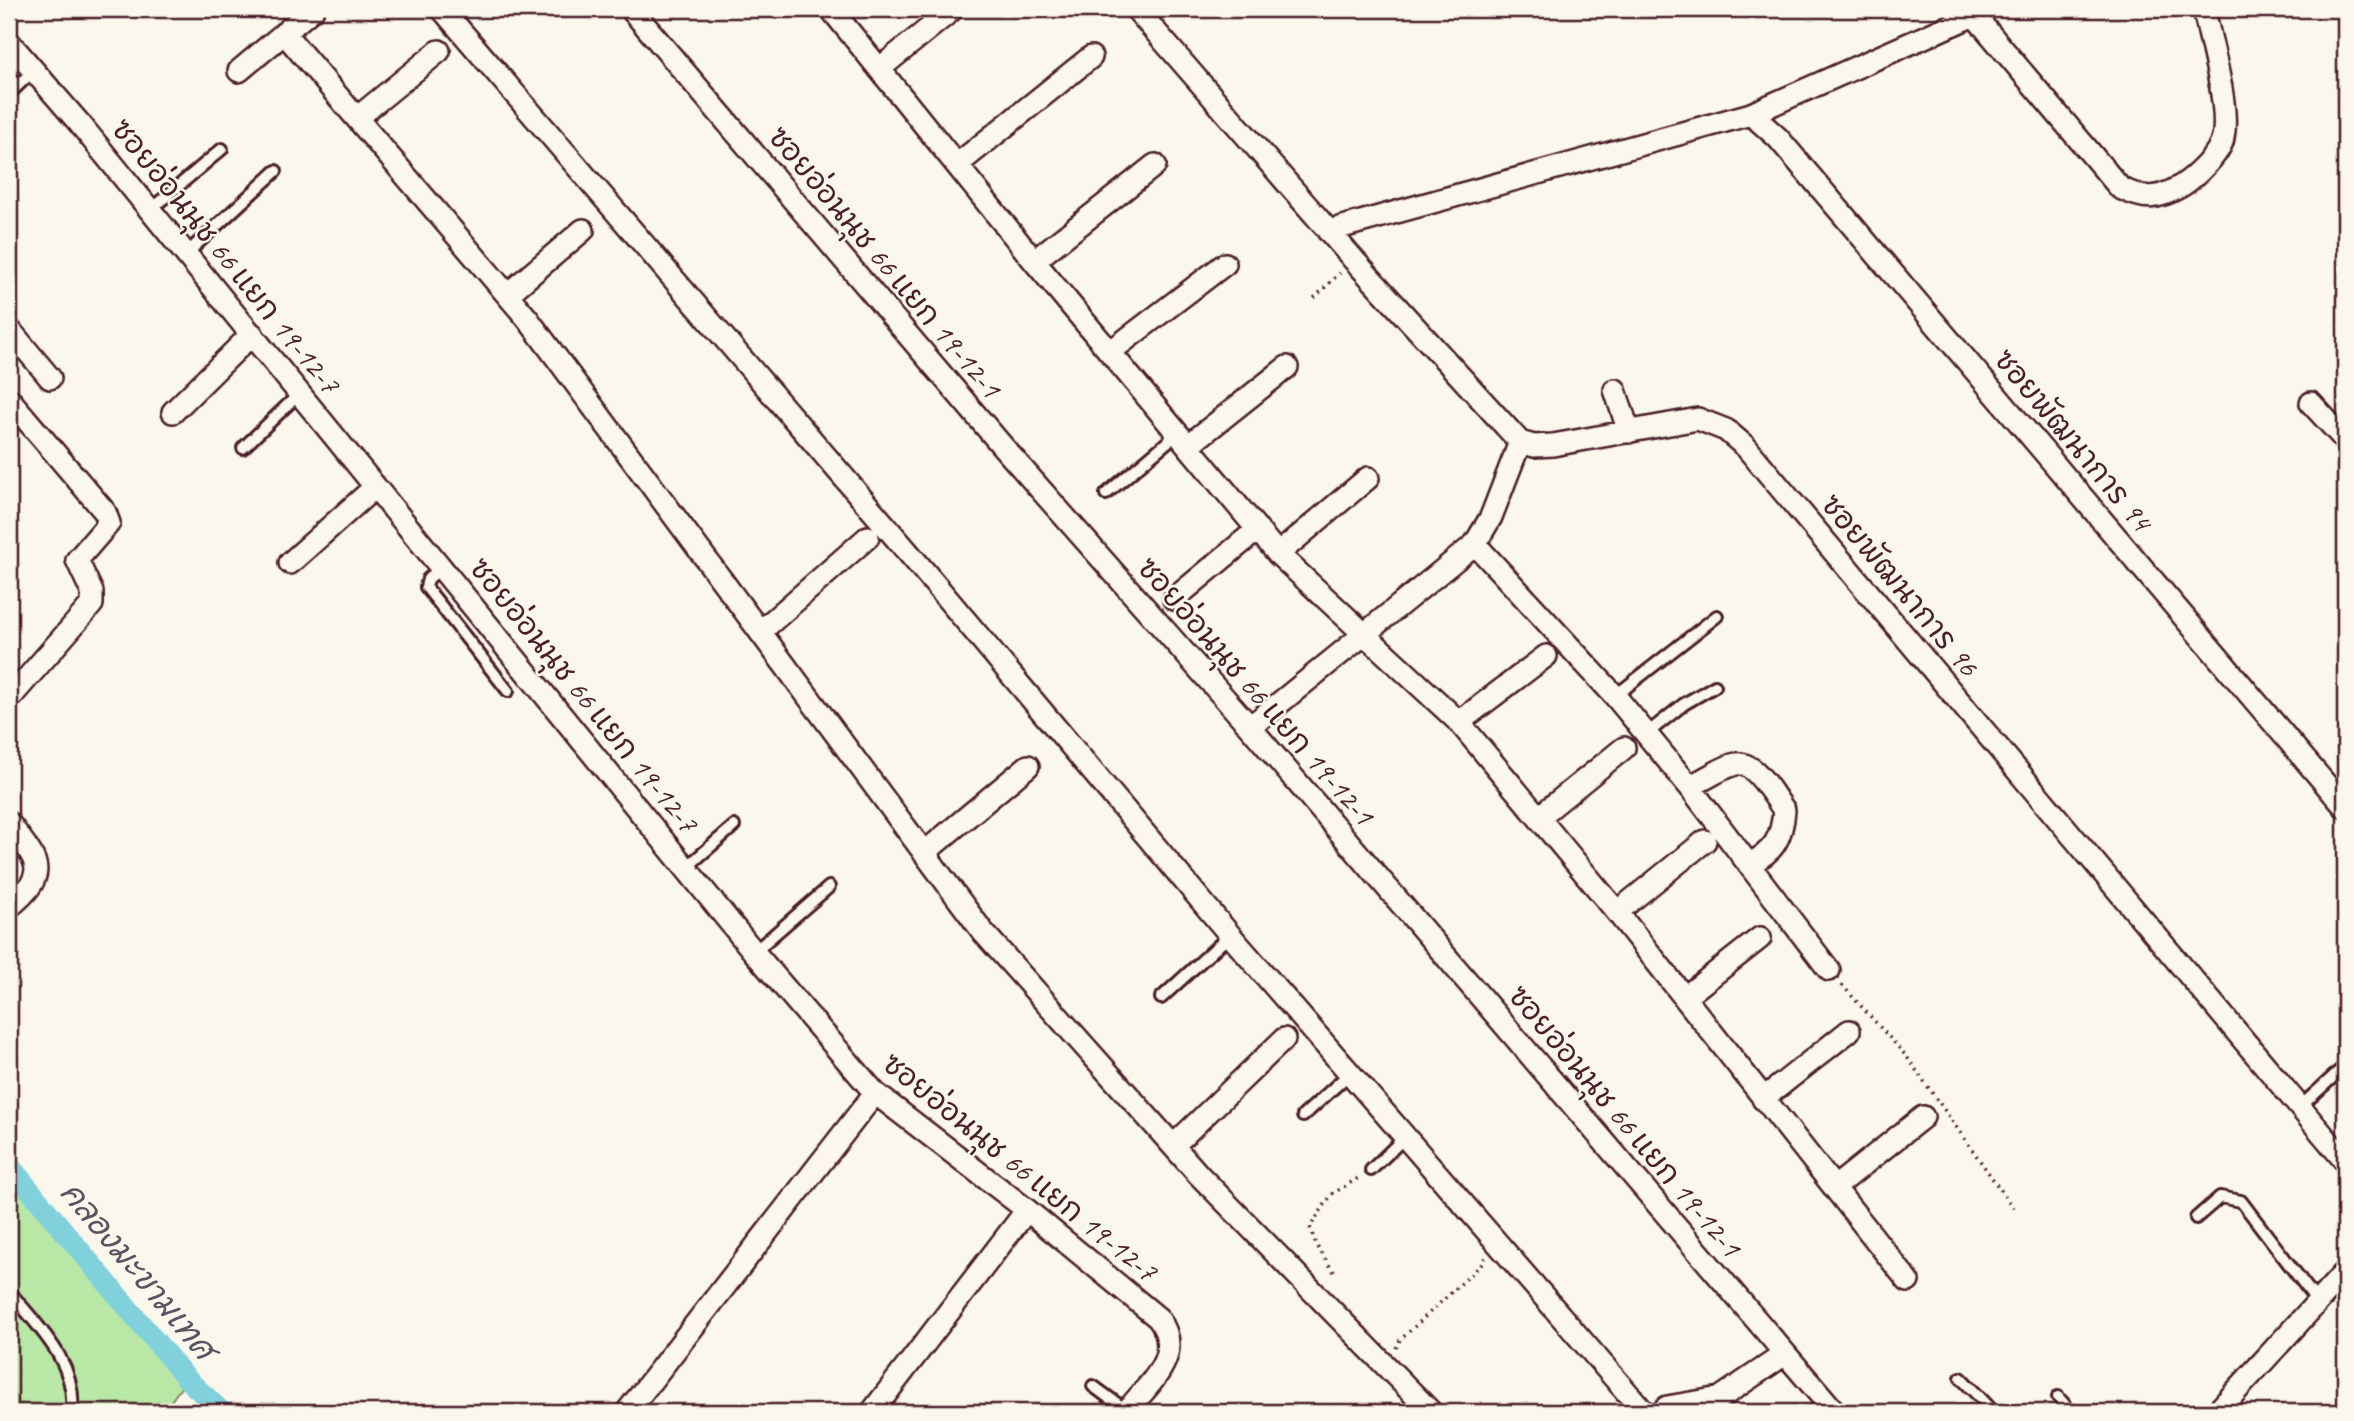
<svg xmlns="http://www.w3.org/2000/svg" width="2354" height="1421" font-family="Caveat,'Playpen Sans Thai',sans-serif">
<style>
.green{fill:#b9e7a5;stroke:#828368;stroke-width:2}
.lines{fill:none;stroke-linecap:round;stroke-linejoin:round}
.canal{stroke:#81d1dd;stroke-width:21}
.service-casing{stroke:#4a1f2b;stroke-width:16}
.minor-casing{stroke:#4a1f2b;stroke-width:26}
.path{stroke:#4a1f2b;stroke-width:3.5;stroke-dasharray:2 5;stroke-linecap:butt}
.service{stroke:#fbf7ec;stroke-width:10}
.minor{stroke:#fbf7ec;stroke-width:21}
.labels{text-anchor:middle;stroke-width:5;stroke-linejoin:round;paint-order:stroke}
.street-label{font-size:30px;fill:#4a1f2b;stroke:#fbf7ec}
.water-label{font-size:32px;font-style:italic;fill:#5a5460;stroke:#fbf7ec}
</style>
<rect width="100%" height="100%" fill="#fbf7ec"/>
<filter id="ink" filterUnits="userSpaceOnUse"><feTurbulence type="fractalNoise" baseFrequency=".0143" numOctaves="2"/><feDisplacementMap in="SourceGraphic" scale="14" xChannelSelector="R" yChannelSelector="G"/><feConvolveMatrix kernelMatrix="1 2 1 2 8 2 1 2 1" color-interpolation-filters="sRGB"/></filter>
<g filter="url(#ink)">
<!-- green -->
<path class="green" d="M9,1165L187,1379L163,1412H9Z"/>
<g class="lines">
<!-- canal -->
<path class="canal" d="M9,1165L187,1379L222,1412"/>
<defs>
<path id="service" d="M9,94L33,71
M150,210L222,149
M186,254L276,171
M243,448L300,393
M1106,494L1178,433
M442,567L428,579L426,587L508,691
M1615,696L1717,616
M1645,735L1684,704L1715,686
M687,867L734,826
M754,952L829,887
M1161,998L1230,935
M2300,1107L2345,1066
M1303,1116L1350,1073
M1371,1170L1405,1137
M2196,1218L2220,1197L2241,1201L2317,1301
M9,1291C38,1327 77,1362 72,1412
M1961,1378L1994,1412
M1093,1386L1127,1411
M2058,1397L2071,1412"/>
<path id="minor" d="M442,9L913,558L1230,935L1644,1412
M631,9L1004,448L1250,727L1835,1412
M831,9L1034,261L1278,554L1459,722L1617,912L1908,1281
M1136,9L1354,260L1520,442L1534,446L1553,445L1698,419L1726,430L1746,447L2345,1161
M284,33L527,318L983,932L1199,1175L1431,1412
M9,42L80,124L754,952L875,1093L1027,1210L1158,1318C1186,1355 1149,1383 1126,1412
M879,69L953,9
M239,71L313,9
M1751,114L1778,138L2345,807
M357,118L439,51
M958,164L1091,57
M1328,231L1751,114L1974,15L2120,188C2145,200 2157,200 2181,186C2194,178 2220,154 2223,138C2230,107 2210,42 2204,9
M1034,261L1155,165
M508,294L583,230
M9,329L50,378
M1111,351L1225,264
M1615,390L1629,432
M9,399L105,512L109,523L77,560L92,592V604L9,699
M2311,403L2345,440
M173,412L252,334
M1189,445L1287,367
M1475,544L1615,696L1689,786L1829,970
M1278,554L1368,478
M290,563L375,487
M1174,599L1258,529
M760,632L868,537
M1459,722L1546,656
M1250,727L1475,544L1491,517L1520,442
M1689,786C1704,781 1723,766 1736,764C1755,760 1774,797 1784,810C1782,838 1774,852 1749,864
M1539,817L1624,748
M9,823C37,861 52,872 9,907
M924,853L1028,766
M1617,912L1705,841
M1685,997L1760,938
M1763,1099L1849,1031
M1173,1146L1284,1039
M1834,1188L1923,1117
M627,1412L875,1093
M872,1412L1027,1210
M1662,1412L1667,1407L1720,1398L1785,1354
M2217,1412L2345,1272"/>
</defs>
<!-- service casing -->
<use href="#service" class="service-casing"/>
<!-- minor casing -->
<use href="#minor" class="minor-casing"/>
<!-- path -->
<path class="path" d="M1314,298L1340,273
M1842,985L1907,1057L2014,1209
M1334,1272L1316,1245L1310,1227L1332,1194L1360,1177
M1396,1348L1400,1340L1481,1265L1485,1257"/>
<!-- service -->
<use href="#service" class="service"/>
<!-- minor -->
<use href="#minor" class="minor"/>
</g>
</g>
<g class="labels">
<!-- street labels -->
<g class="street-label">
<text transform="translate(226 256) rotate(51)" y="10">ซอยอ่อนนุช 66 แยก 19-12-7</text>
<text transform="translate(885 262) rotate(50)" y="10">ซอยอ่อนนุช 66 แยก 19-12-1</text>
<text transform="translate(2073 440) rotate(50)" y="10">ซอยพัฒนาการ 94</text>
<text transform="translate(1900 585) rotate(50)" y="10">ซอยพัฒนาการ 96</text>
<text transform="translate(1256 691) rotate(49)" y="10">ซอยอ่อนนุช 66 แยก 19-12-1</text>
<text transform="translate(584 695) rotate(51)" y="10">ซอยอ่อนนุช 66 แยก 19-12-7</text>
<text transform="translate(1625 1121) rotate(50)" y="10">ซอยอ่อนนุช 66 แยก 19-12-1</text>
<text transform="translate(1020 1167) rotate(39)" y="10">ซอยอ่อนนุช 66 แยก 19-12-7</text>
</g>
<!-- water labels -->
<g class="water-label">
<text transform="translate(138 1270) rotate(50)" y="11">คลองมะขามเทศ</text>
</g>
</g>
<!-- margin -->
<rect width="2354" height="1421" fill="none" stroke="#fbf7ec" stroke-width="35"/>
<rect x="18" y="18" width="2319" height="1386" fill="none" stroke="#4a1f2b" stroke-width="2.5" filter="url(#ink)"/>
</svg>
